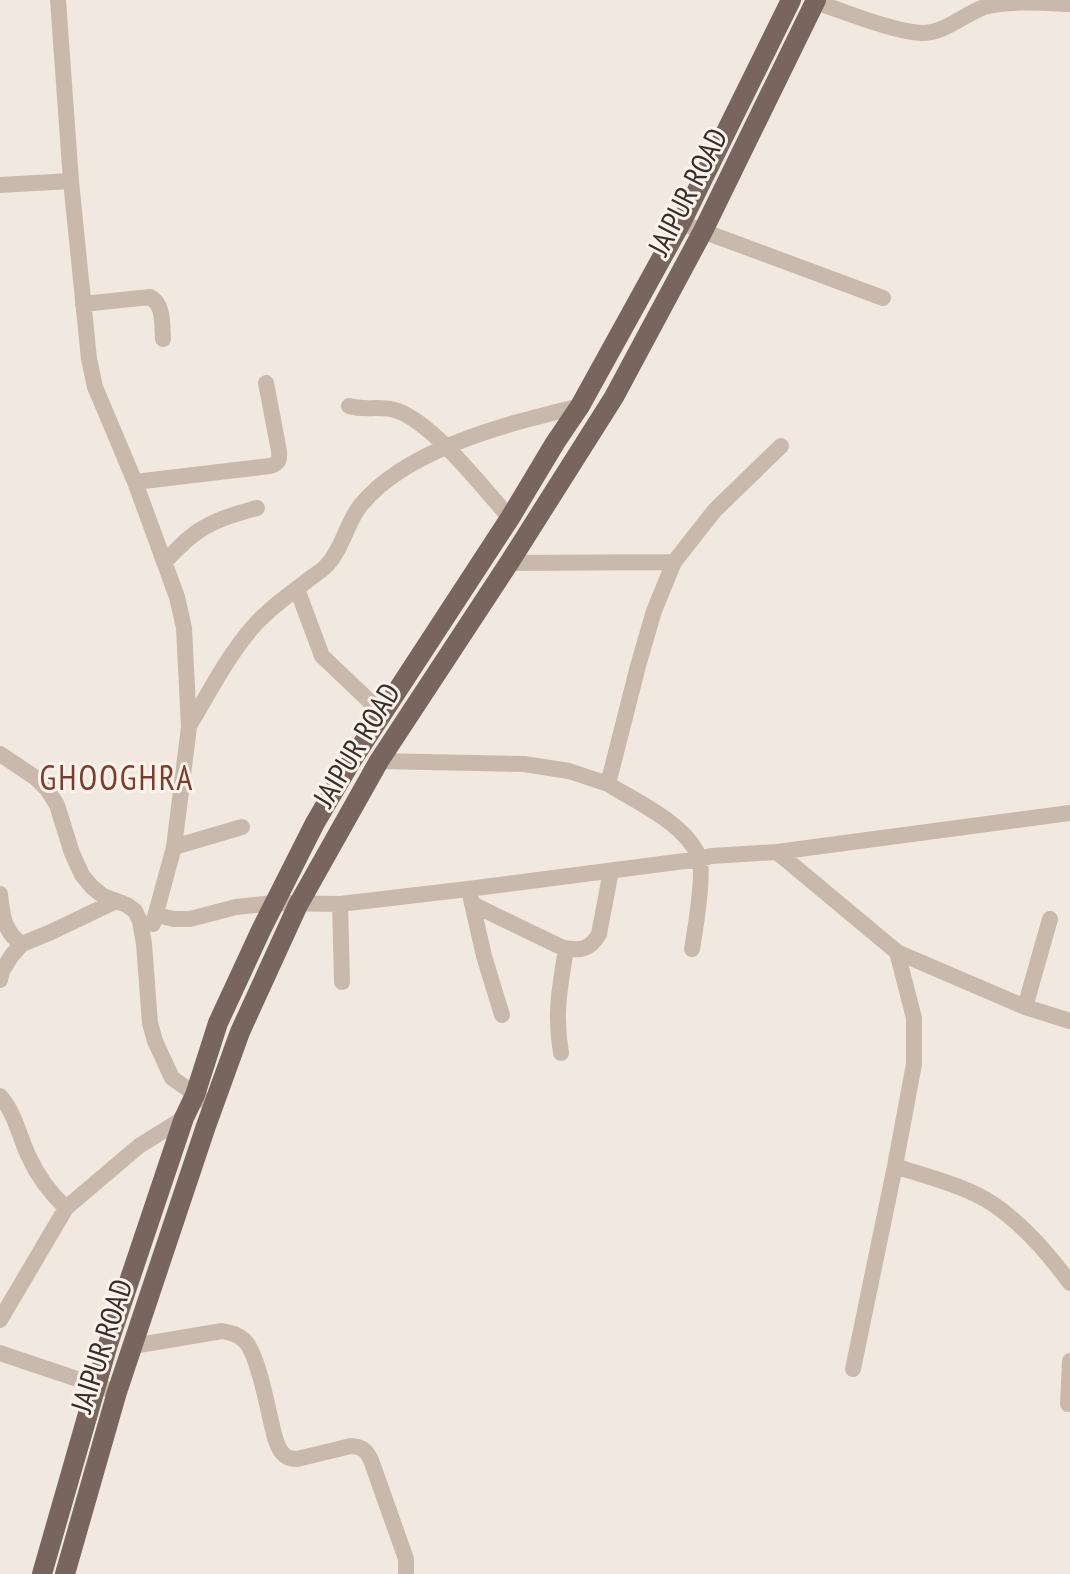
<svg xmlns="http://www.w3.org/2000/svg" width="1070" height="1574" font-family="'PT Sans Narrow',sans-serif">
<style>
.lines{fill:none;stroke-linecap:round;stroke-linejoin:round}
.minor{stroke:#c9b9ac;stroke-width:16}
.major{stroke:#78655d;stroke-width:20}
.labels{text-anchor:middle;stroke-width:6;stroke-linejoin:round;paint-order:stroke}
.street-label{font-size:30px;fill:#372e2a;stroke:#f9f3ec}
.quarter-label{font-size:34px;letter-spacing:2px;fill:#813c29;stroke:#f9f3ec}
</style>
<rect width="100%" height="100%" fill="#f1e9e0"/>
<g class="lines">
<!-- minor -->
<path class="minor" d="M58,0L71,181L89,359L95,387L135,482L177,597L184,628L189,727L174,847L242,827
M815,2C844,11 893,32 922,33C945,33 963,15 984,7C1010,0 1043,3 1070,4
M0,185L71,181
M681,223L883,298
M83,304L150,297C164,304 162,325 163,339
M349,406C365,411 382,405 398,411C435,425 483,488 510,518
M135,482L270,466C279,463 280,460 279,451L266,383
M164,562C175,552 185,540 197,532C216,519 236,514 257,508
M509,563L674,562
M297,589L322,656L382,713
M189,726C209,693 227,657 252,628C268,609 289,595 308,580C314,575 322,571 327,565C343,548 346,524 360,506C406,448 511,423 580,406
M0,754L36,778L47,789L57,805L72,853L82,875L92,887L103,896L127,905L135,911L140,921L144,944L150,1023L155,1041L172,1078L205,1101
M379,761L524,764L569,771L608,784
M777,852L897,952L1025,1007L1070,1021
M0,894C2,914 4,933 22,944
M471,899L484,956L502,1015
M340,904L342,982
M472,904L563,948C580,951 590,950 599,934L611,871
M156,915L174,919H190L236,907L274,903L340,904L468,889L700,859L711,856L777,852L1070,813
M153,924L174,847
M692,949C695,931 705,873 699,857C686,824 637,802 608,784L638,666L654,611L674,562L715,510L781,446
M0,980L2,971L12,955L22,944L49,933L116,901
M1025,1007L1050,919
M561,1053C554,1014 560,987 566,949
M0,1096C15,1113 19,1135 28,1155C37,1175 50,1193 66,1208
M895,1166C927,1177 964,1185 993,1204C1024,1225 1048,1253 1070,1283
M0,1320L66,1208L139,1146L184,1118
M133,1346L222,1331C231,1333 238,1334 245,1341C259,1356 269,1416 275,1438C279,1450 283,1459 297,1459L351,1446C363,1447 366,1450 371,1460L406,1559V1574
M0,1353L107,1389
M853,1369L895,1166L914,1064V1018L897,952
M1068,1404L1070,1361"/>
<!-- major -->
<path class="major" d="M42,1574L108,1344L184,1118L195,1095L218,1023L262,928L315,823L352,760L510,518L555,443L580,406L681,223L791,0
M65,1574L117,1392L206,1126L240,1032L298,905L379,761L509,563L614,397L703,231L816,0"/>
</g>
<g class="labels">
<!-- street labels -->
<g class="street-label">
<text transform="translate(688 192) rotate(-63)" y="10">JAIPUR ROAD</text>
<text transform="translate(357 745) rotate(-59)" y="10">JAIPUR ROAD</text>
<text transform="translate(102 1346) rotate(-72)" y="10">JAIPUR ROAD</text>
</g>
<!-- quarter labels -->
<g class="quarter-label">
<text x="117" y="790">GHOOGHRA</text>
</g>
</g>
</svg>
